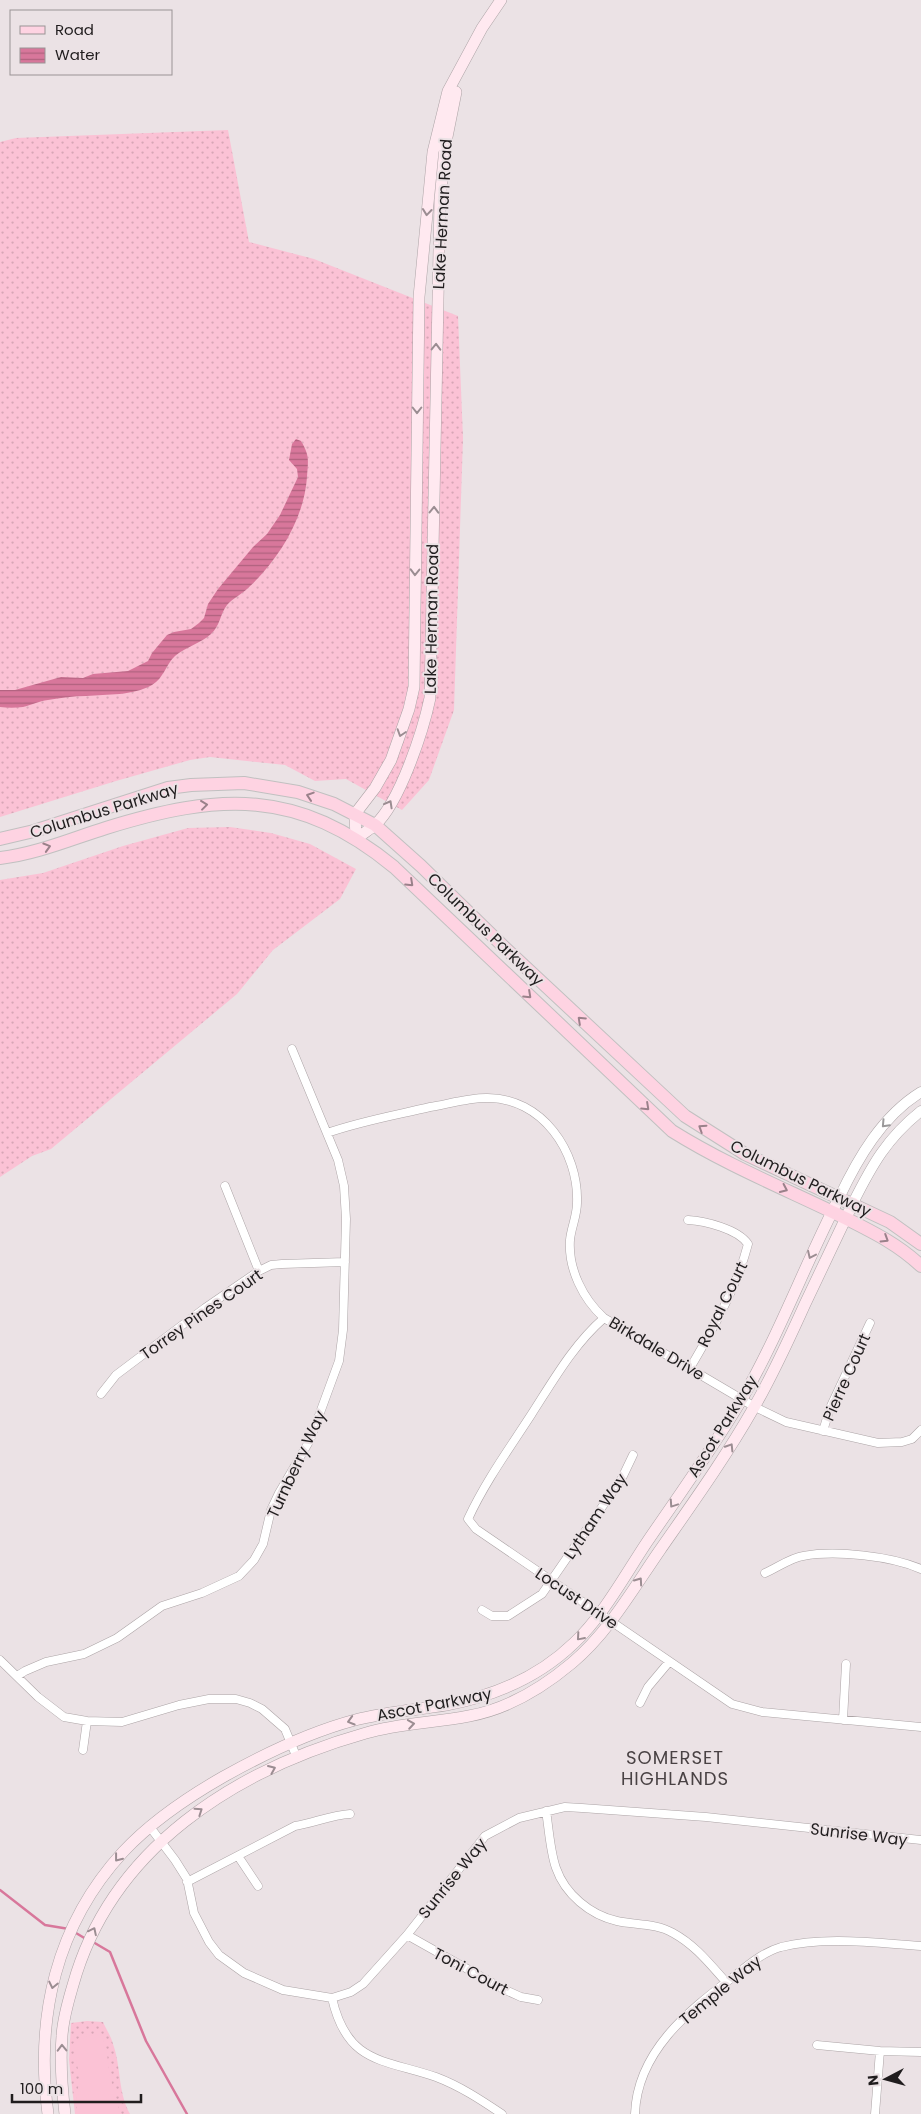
<svg xmlns="http://www.w3.org/2000/svg" width="921" height="2114" font-family="Poppins,sans-serif">
<style>
.grass{fill:url(#grass-dots)}
.garden{fill:#fbc2d5}
.water{fill:url(#water-rules)}
.lines{fill:none;stroke-linecap:round;stroke-linejoin:round}
.stream{stroke:#d8779b;stroke-width:2.5}
.minor-casing{stroke:#aca4a6;stroke-width:9}
.tertiary-casing{stroke:#aca4a6;stroke-width:11}
.secondary-casing{stroke:#aca4a6;stroke-width:12}
.primary-casing{stroke:#c1c0c0;stroke-width:14}
.minor{stroke:#fff;stroke-width:8}
.tertiary{stroke:#fff;stroke-width:10}
.secondary{stroke:#ffe9f0;stroke-width:11}
.primary{stroke:#fed3e2;stroke-width:12}
.oneway{stroke:#9b8d92}
.oneway2{stroke:#9a818a}
.oneway3{stroke:#9b999a}
.labels{text-anchor:middle;stroke-width:4;stroke-linejoin:round;paint-order:stroke}
.street-label{font-size:16px;fill:#201d1e;stroke:#ebe2e5}
.neighbourhood-label{font-size:18px;letter-spacing:1px;fill:#494244;stroke:#ebe2e5}
</style>
<defs>
<pattern id="grass-dots" width="8" height="8" patternUnits="userSpaceOnUse" patternTransform="scale(1.25)"><rect width="8" height="8" fill="#fbc2d5"/><path d="M2 2h.1M6 6h.1" fill="none" stroke="#d7a6b6" stroke-width="1.8" stroke-linecap="round"/></pattern>
<pattern id="water-rules" width="6" height="5" patternUnits="userSpaceOnUse" patternTransform="scale(1.25)"><rect width="6" height="5" fill="#d8779b"/><path d="M0 2.5h6" fill="none" stroke="#af617e"/></pattern>
</defs>
<rect width="100%" height="100%" fill="#ebe2e5"/>
<!-- grass -->
<path class="grass" d="M228,130L249,242L314,259L458,316L463,438L454,710L429,780L402,810L346,779L315,781L285,765L210,757L190,760L116,781L0,817V142L16,138Z
M230,827L271,833L310,844L356,869L340,899L273,950L237,994L51,1149L32,1156L0,1177V880L43,873L123,846L188,828Z
M87,2021L103,2022C106,2029 111,2036 113,2044C121,2066 118,2093 130,2114H75L69,2060L71,2023Z"/>
<!-- garden -->
<path class="garden" d="M98,2035L102,2037L106,2047L110,2076L119,2109L114,2114H77L76,2096L80,2080L73,2044C78,2035 89,2036 98,2035Z"/>
<!-- water -->
<path class="water" d="M296,439L301,441C310,456 308,460 307,477C304,519 279,559 248,588C242,594 233,598 227,605C220,614 220,626 211,634C201,643 186,647 175,656C166,664 164,678 152,685C132,696 108,694 86,696C73,696 61,698 48,700C39,701 31,705 23,707C15,708 8,708 0,707V690H15L61,677L83,678L93,674L128,671L148,661L152,653L167,635L174,632L191,629L199,623L204,618L208,604L218,589L253,547L267,534L280,515L298,477L297,469L289,460L292,444Z"/>
<g class="lines">
<!-- stream -->
<path class="stream" d="M0,1890L45,1925L69,1929
M76,1933L86,1939
M93,1942L110,1952L146,2041L187,2114"/>
<defs>
<path id="minor" d="M327,1133C361,1121 396,1115 430,1107C448,1104 468,1098 486,1098C542,1097 579,1152 577,1203C577,1216 571,1228 570,1240C568,1269 583,1299 604,1318L755,1407L786,1422L878,1443L902,1442L912,1439L921,1430
M225,1186L259,1271
M688,1220C705,1221 738,1229 748,1244C737,1287 713,1329 690,1368
M604,1318C573,1345 553,1381 531,1415C509,1449 485,1482 468,1519L476,1529L732,1704L762,1712L921,1727
M101,1394L116,1375L205,1308L259,1271L271,1265L282,1264L345,1262
M823,1431L830,1408L870,1323
M765,1573C777,1568 790,1558 803,1556C836,1550 891,1556 921,1569
M482,1610L492,1616H508L542,1594L622,1478L633,1455
M0,1660L38,1697L64,1717L87,1721L122,1722L179,1705L209,1699H236L250,1703L262,1709L285,1729L297,1758
M17,1676L25,1671L46,1662L84,1654L117,1638L162,1606L202,1593L239,1576L254,1560L263,1544L271,1510L279,1493L310,1440L339,1361L343,1330L346,1219L344,1186L338,1160L292,1049
M640,1703L648,1687L669,1662
M843,1720L846,1664
M83,1750L87,1721
M546,1811C549,1829 550,1851 556,1868C565,1894 590,1915 617,1921C635,1925 656,1923 673,1933C695,1945 709,1963 726,1982
M150,1827L175,1860L187,1879L194,1913L209,1942L219,1955L244,1973L283,1990L332,1998L351,1992L363,1984L407,1935L485,1836L519,1818L565,1807L582,1808L706,1817L921,1840
M238,1856L258,1886
M187,1882L295,1826C314,1823 331,1815 350,1814
M407,1935L503,1989L521,1997L538,2000
M332,1998C347,2064 383,2059 436,2077C460,2086 481,2100 502,2114
M817,2045L880,2051L921,2052
M635,2114C637,2052 688,2011 733,1977C747,1966 763,1952 781,1947C825,1936 876,1943 921,1946
M875,2114L880,2051"/>
<path id="tertiary" d="M839,1198C858,1158 882,1116 921,1092
M853,1203C872,1165 887,1138 921,1111"/>
<path id="secondary" d="M356,839L355,814L375,788L391,760L409,709L414,687L419,297L433,152L448,91L482,28L501,0
M356,839C362,834 369,830 375,825C400,802 423,731 430,698L440,200L445,147L456,92
M48,2114C35,2017 56,1925 123,1852C151,1822 188,1797 223,1777C264,1754 310,1732 355,1720C386,1712 415,1710 446,1705C494,1696 539,1677 574,1643C603,1616 625,1575 647,1542C679,1495 713,1448 742,1399C779,1335 805,1264 839,1198
M65,2114C62,2089 60,2061 62,2036C63,2018 68,2002 73,1985C111,1848 235,1770 366,1733C399,1723 434,1723 469,1716C508,1709 541,1689 572,1663C608,1633 633,1589 660,1550C692,1504 725,1458 753,1409C773,1375 789,1339 805,1304C821,1270 837,1237 853,1203"/>
<path id="primary" d="M0,839L34,831L168,788L191,785L244,783L298,792L334,804L375,825L421,866L504,947L685,1116L745,1154L890,1222L921,1244
M0,858C36,854 71,839 106,828C219,793 298,788 394,867L672,1131C728,1166 788,1190 847,1219C873,1232 899,1245 921,1266"/>
</defs>
<!-- minor casing -->
<use href="#minor" class="minor-casing"/>
<!-- tertiary casing -->
<use href="#tertiary" class="tertiary-casing"/>
<!-- secondary casing -->
<use href="#secondary" class="secondary-casing"/>
<!-- primary casing -->
<use href="#primary" class="primary-casing"/>
<!-- minor -->
<use href="#minor" class="minor"/>
<!-- tertiary -->
<use href="#tertiary" class="tertiary"/>
<!-- secondary -->
<use href="#secondary" class="secondary"/>
<!-- primary -->
<use href="#primary" class="primary"/>
</g>
<!-- one-way arrows -->
<defs><path id="oneway-chevron" d="M-2-3.5L2.5 0L-2 3.5" fill="none" stroke-width="1.6" stroke-linecap="round" stroke-linejoin="round" transform="scale(1.25)"/></defs>
<g class="oneway">
<use href="#oneway-chevron" transform="translate(427 212) rotate(96)"/>
<use href="#oneway-chevron" transform="translate(436 347) rotate(-89)"/>
<use href="#oneway-chevron" transform="translate(417 410) rotate(90)"/>
<use href="#oneway-chevron" transform="translate(434 510) rotate(-89)"/>
<use href="#oneway-chevron" transform="translate(415 572) rotate(91)"/>
<use href="#oneway-chevron" transform="translate(401 733) rotate(108)"/>
<use href="#oneway-chevron" transform="translate(389 804) rotate(-61)"/>
<use href="#oneway-chevron" transform="translate(811 1255) rotate(115)"/>
<use href="#oneway-chevron" transform="translate(730 1447) rotate(-58)"/>
<use href="#oneway-chevron" transform="translate(673 1504) rotate(124)"/>
<use href="#oneway-chevron" transform="translate(639 1581) rotate(-55)"/>
<use href="#oneway-chevron" transform="translate(580 1637) rotate(131)"/>
<use href="#oneway-chevron" transform="translate(351 1721) rotate(164)"/>
<use href="#oneway-chevron" transform="translate(411 1724) rotate(-9)"/>
<use href="#oneway-chevron" transform="translate(272 1769) rotate(-23)"/>
<use href="#oneway-chevron" transform="translate(199 1811) rotate(-34)"/>
<use href="#oneway-chevron" transform="translate(118 1858) rotate(128)"/>
<use href="#oneway-chevron" transform="translate(93 1931) rotate(-64)"/>
<use href="#oneway-chevron" transform="translate(53 1985) rotate(102)"/>
<use href="#oneway-chevron" transform="translate(62 2048) rotate(-91)"/>
</g>
<g class="oneway2">
<use href="#oneway-chevron" transform="translate(310 796) rotate(-162)"/>
<use href="#oneway-chevron" transform="translate(204 805) rotate(-7)"/>
<use href="#oneway-chevron" transform="translate(47 847) rotate(-17)"/>
<use href="#oneway-chevron" transform="translate(410 883) rotate(43)"/>
<use href="#oneway-chevron" transform="translate(528 995) rotate(43)"/>
<use href="#oneway-chevron" transform="translate(581 1020) rotate(-137)"/>
<use href="#oneway-chevron" transform="translate(646 1107) rotate(43)"/>
<use href="#oneway-chevron" transform="translate(702 1128) rotate(-147)"/>
<use href="#oneway-chevron" transform="translate(784 1189) rotate(25)"/>
<use href="#oneway-chevron" transform="translate(885 1239) rotate(32)"/>
</g>
<use class="oneway3" href="#oneway-chevron" transform="translate(885 1124) rotate(133)"/>
<g class="labels">
<!-- street labels -->
<g class="street-label">
<text transform="translate(442 214) rotate(-87)" y="6">Lake Herman Road</text>
<text transform="translate(431 619) rotate(-89)" y="6">Lake Herman Road</text>
<text transform="translate(104 810) rotate(-17)" y="6">Columbus Parkway</text>
<text transform="translate(486 929) rotate(44)" y="6">Columbus Parkway</text>
<text transform="translate(801 1178) rotate(26)" y="6">Columbus Parkway</text>
<text transform="translate(722 1304) rotate(-64)" y="6">Royal Court</text>
<text transform="translate(201 1314) rotate(-35)" y="6">Torrey Pines Court</text>
<text transform="translate(657 1348) rotate(31)" y="6">Birkdale Drive</text>
<text transform="translate(846 1377) rotate(-66)" y="6">Pierre Court</text>
<text transform="translate(722 1426) rotate(-58)" y="6">Ascot Parkway</text>
<text transform="translate(296 1464) rotate(-65)" y="6">Turnberry Way</text>
<text transform="translate(595 1516) rotate(-56)" y="6">Lytham Way</text>
<text transform="translate(577 1598) rotate(34)" y="6">Locust Drive</text>
<text transform="translate(434 1704) rotate(-11)" y="6">Ascot Parkway</text>
<text transform="translate(859 1834) rotate(7)" y="6">Sunrise Way</text>
<text transform="translate(452 1878) rotate(-51)" y="6">Sunrise Way</text>
<text transform="translate(471 1971) rotate(28)" y="6">Toni Court</text>
<text transform="translate(720 1990) rotate(-39)" y="6">Temple Way</text>
</g>
<!-- neighbourhood labels -->
<g class="neighbourhood-label">
<text x="675" y="1764">SOMERSET<tspan x="675" dy="21">HIGHLANDS</tspan></text>
</g>
</g>
<!-- legend -->
<rect x="10" y="10" width="162" height="65" fill="#ebe2e5" stroke="#9a9395"/>
<rect x="20" y="26" width="25" height="8" fill="#fed3e2" stroke="#9a9395"/>
<text x="55" y="35" font-size="15" fill="#201d1e">Road</text>
<rect x="20" y="48" width="25" height="15" fill="url(#water-rules)" stroke="#9a9395"/>
<text x="55" y="60" font-size="15" fill="#201d1e">Water</text>
<!-- north arrow -->
<g transform="translate(886 2079) rotate(264)" stroke="#ebe2e5" stroke-width="4" paint-order="stroke">
<path d="M0-4L9 19L0 12L-9 19Z" fill="#201d1e"/>
<text y="-8" font-size="14" font-weight="bold" text-anchor="middle" fill="#201d1e">N</text>
</g>
<!-- scale -->
<path d="M12 2094v8h129v-8" fill="none" stroke="#201d1e" stroke-width="2.5"/>
<text x="20" y="2094" font-size="15" fill="#201d1e" stroke="#ebe2e5" stroke-width="4" paint-order="stroke">100 m</text>
</svg>
